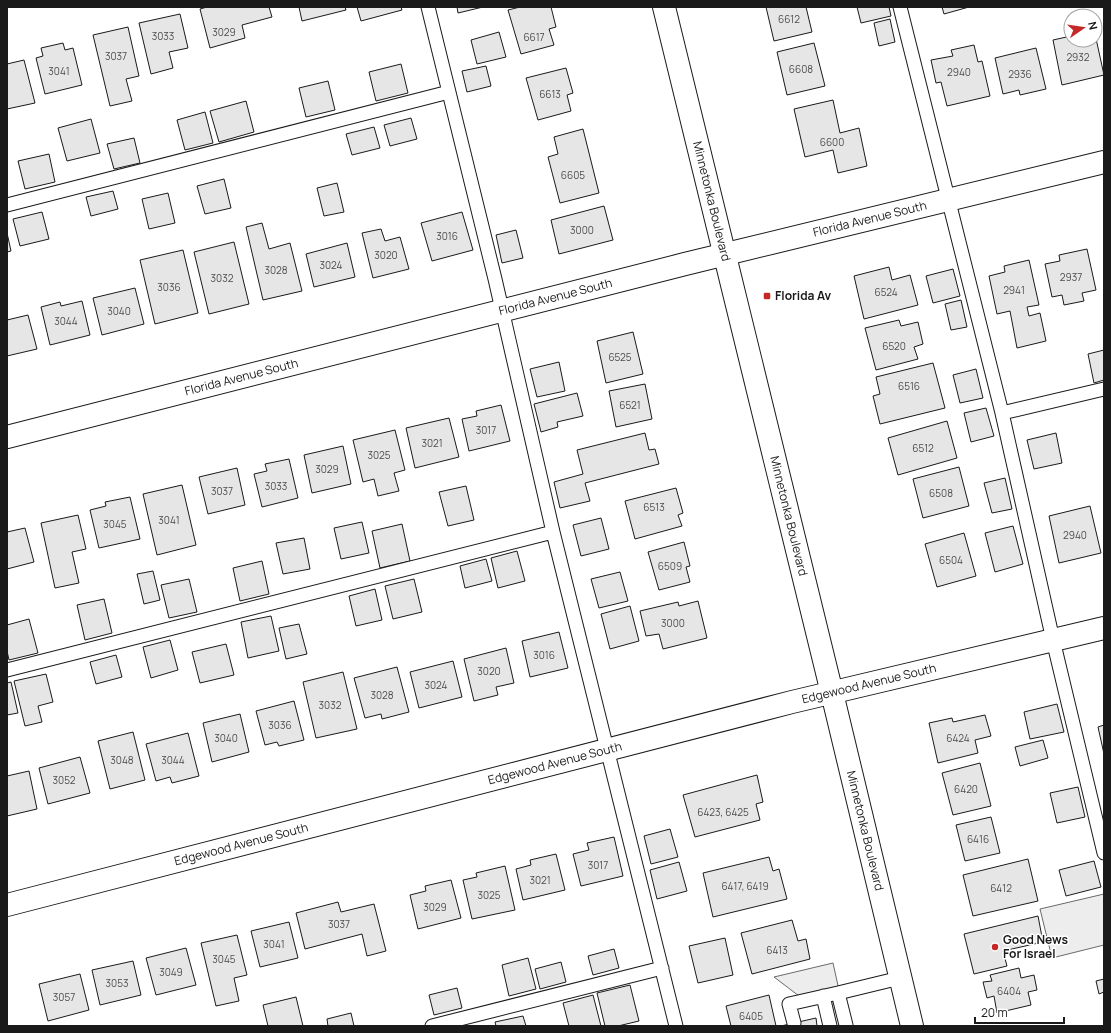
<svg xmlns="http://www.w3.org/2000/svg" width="1111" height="1033" font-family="Manrope,sans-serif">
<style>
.parking{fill:#ededed;stroke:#6a6a6a}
.building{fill:#e6e6e6;stroke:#1a1a1a}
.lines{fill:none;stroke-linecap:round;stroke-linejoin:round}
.service-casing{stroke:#1a1a1a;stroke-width:15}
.minor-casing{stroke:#1a1a1a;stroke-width:24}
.secondary-casing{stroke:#1a1a1a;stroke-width:24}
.service{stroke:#fff;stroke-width:13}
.minor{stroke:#fff;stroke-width:22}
.secondary{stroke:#fff;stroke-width:22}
.poi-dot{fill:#c62828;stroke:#fff;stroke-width:1.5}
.labels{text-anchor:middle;stroke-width:3;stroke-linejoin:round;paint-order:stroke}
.number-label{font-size:10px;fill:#4d4d4d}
.street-label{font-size:12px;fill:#1a1a1a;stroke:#fff}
.poi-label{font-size:12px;font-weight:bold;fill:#1a1a1a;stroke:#fff;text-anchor:start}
</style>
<rect width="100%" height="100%" fill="#fff"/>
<!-- parking -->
<path class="parking" d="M1104,894V945L1052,958L1040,909Z
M833,963L839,990L803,999L774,977Z"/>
<!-- building -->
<path class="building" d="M207,7H269L272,17L242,25L245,38L210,48L200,9Z
M299,7H345L346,10L302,21Z
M357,7H401L402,10L361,21Z
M457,7H483L458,13Z
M520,7H551L556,27L549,29L554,45L521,54L508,10Z
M766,7H806L812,32L774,41Z
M857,7H889L891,16L861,23Z
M942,7H969L944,14Z
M180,14L188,48L169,52L173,68L151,74L139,23Z
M890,19L895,42L879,46L874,23Z
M128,27L139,76L126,79L132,101L110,106L93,35Z
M499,32L506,57L477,64L471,40Z
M1095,34L1104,75L1062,85L1053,40L1071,36V40H1095Z
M63,43L65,50L73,48L82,85L45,94L36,58L43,56L41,48Z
M814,43L825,86L787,95L777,52Z
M974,45L978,62L982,61L990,96L947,106L941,82L936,83L931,60L953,56L951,50Z
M1036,48L1046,89L1020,95L1019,90L1003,94L995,58Z
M24,60L35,103L7,109V64Z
M401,64L408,93L376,101L369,72Z
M486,66L491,86L467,92L462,71Z
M566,68L573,93L567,95L571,111L538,120L526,78Z
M328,81L335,110L306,117L299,88Z
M833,100L840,133L859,128L867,166L838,173L833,150L805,157L794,109Z
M246,101L254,132L219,142L210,111Z
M205,112L213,143L185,150L177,120Z
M411,118L417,139L390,146L384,125Z
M91,119L100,153L67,161L58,128Z
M374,127L380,148L352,155L346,134Z
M583,129L599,193L560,203L548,157L558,154L554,137Z
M134,138L140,163L114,169L107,144Z
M49,154L55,182L25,189L18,161Z
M224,179L231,208L205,214L197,186Z
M337,183L344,212L324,216L317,188Z
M113,191L118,209L91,216L86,197Z
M168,193L175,223L149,229L142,199Z
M604,206L613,240L559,254L551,220Z
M42,212L49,239L20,246L13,219Z
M462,212L473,250L432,261L421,223Z
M262,223L269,249L290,243L302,291L263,300L246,227Z
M381,229L385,241L400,237L409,269L373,278L362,233Z
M516,230L523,258L502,263L496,235Z
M7,233L11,251L7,252Z
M234,242L249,304L209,314L194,252Z
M347,243L355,277L314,287L306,254Z
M1087,249L1096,290L1082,293L1084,301L1064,305L1062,295L1052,297L1045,264L1060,261L1059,255Z
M183,250L198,313L155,324L140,260Z
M1029,260L1039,305L1027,307L1029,316L1040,313L1046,341L1017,348L1010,311L997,314L989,276L1005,272L1004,266Z
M889,267L892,280L910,275L918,305L864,319L854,276Z
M953,269L960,296L933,303L926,276Z
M135,288L144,324L102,335L93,298Z
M961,300L967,327L951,330L945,304Z
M82,301L90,335L50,345L41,307L60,302L61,306Z
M28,315L37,349L7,356V320Z
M899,320L901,326L918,322L923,344L914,347L918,359L876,370L865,328Z
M633,332L643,374L606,383L597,341Z
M1104,350V380L1094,383L1088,354Z
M559,362L565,391L537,397L530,369Z
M933,363L945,408L880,424L873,396L880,394L876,377Z
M976,369L983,398L960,403L953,375Z
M645,384L652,419L616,427L609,391Z
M577,393L583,416L557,422L558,427L541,432L534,404Z
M501,405L510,441L469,451L462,419L477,416L476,411Z
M986,408L994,436L971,442L964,413Z
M449,418L459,457L415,468L406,428Z
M947,421L957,458L898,475L888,438Z
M395,430L405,470L394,473L399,491L378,496L374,479L363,482L353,440Z
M645,433L649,450L655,449L659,464L585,483L590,501L560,508L554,482L583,474L577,450Z
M1056,433L1062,463L1034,469L1027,440Z
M343,446L351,484L312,493L304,455Z
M289,459L298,498L262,507L254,474L267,471L265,464Z
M959,467L969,506L923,518L913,479Z
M237,468L245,505L208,514L199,477Z
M1005,478L1012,509L992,513L984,483Z
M182,485L196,545L157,555L143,494Z
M466,486L474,520L448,526L439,492Z
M676,488L683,513L678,515L682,526L635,539L625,501Z
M130,497L140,539L99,548L90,510L106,506L105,502Z
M1090,506L1101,553L1059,563L1049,516Z
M78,515L86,549L72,552L79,583L55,588L41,523Z
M601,518L609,549L581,556L573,525Z
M362,522L369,553L341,559L334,528Z
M402,524L410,561L380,568L372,531Z
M1013,526L1023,564L995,572L985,533Z
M25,528L34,562L7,569V532Z
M964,533L976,576L937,587L925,544Z
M304,538L310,569L283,574L276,543Z
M684,542L690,566L686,567L690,582L659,590L648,552Z
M517,551L525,581L498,588L491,558Z
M486,559L492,581L465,588L460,566Z
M262,561L269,594L240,601L233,568Z
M153,571L160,600L144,604L137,574Z
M620,572L628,601L599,608L591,579Z
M189,579L197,612L169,618L161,585Z
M414,579L422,612L393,619L385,586Z
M375,589L382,620L356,626L349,596Z
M104,599L112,633L85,640L77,605Z
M698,601L707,638L663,649L659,634L646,636L640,611L678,602L679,606Z
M630,606L639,641L610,649L601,614Z
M271,616L279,651L248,658L241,622Z
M29,619L38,653L9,660L7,651V625Z
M299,624L307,654L286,659L279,628Z
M559,632L568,668L530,677L522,641Z
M170,640L178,670L151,678L143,647Z
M226,644L234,675L200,683L192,652Z
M506,648L514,683L496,687L498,695L474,701L464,659Z
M116,655L122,677L96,684L90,662Z
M453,661L462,697L419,708L410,672Z
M397,667L409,712L382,719L381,714L365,718L354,678Z
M343,672L357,729L316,738L303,682Z
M46,674L53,702L38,706L42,722L25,726L14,681Z
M11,682L18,713L7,715V683Z
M294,701L304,740L279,746L277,742L265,745L256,711Z
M1057,704L1064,732L1030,739L1024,712Z
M240,714L249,752L212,762L203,723Z
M985,715L991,736L975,740L978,753L938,763L929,723L952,718L953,722Z
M1104,725V754L1098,727Z
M133,732L145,780L110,789L98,741Z
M188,733L199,776L172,783L170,777L156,781L146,744Z
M1043,740L1048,758L1020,766L1015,747Z
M80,757L90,793L48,804L39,768Z
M980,763L991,806L953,815L942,773Z
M29,771L37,809L7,816V776Z
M757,775L763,802L756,804L760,820L695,837L683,795Z
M1078,787L1085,817L1057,823L1050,793Z
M991,817L1000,853L965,861L956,825Z
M670,829L678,857L651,864L644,836Z
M614,837L623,876L581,886L573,854L589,850L587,843Z
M556,854L565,890L523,900L516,869L531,865L530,860Z
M769,857L773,871L779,869L787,899L713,917L703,873Z
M1028,859L1038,901L973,916L963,875Z
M1094,861L1101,887L1066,896L1059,870Z
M679,862L687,891L657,899L650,870Z
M505,866L515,910L472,919L463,880L477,877L476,873Z
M451,880L461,918L418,929L410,895L426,891L425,886Z
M338,902L341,912L374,904L386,951L367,956L362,934L305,949L296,913Z
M1038,916L1043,942L1003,951L1007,966L974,974L964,934Z
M792,920L798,941L806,939L810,959L752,974L741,933Z
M289,922L298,958L260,967L251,931Z
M237,935L247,975L234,978L239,1001L216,1006L201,943Z
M725,938L733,975L698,983L689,946Z
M186,948L196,985L156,995L146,958Z
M614,949L619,968L593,975L588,956Z
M528,958L536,989L509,996L502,965Z
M133,961L141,995L100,1005L92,970Z
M561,962L566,982L540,989L535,969Z
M1019,968L1021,978L1034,975L1037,990L1028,992L1031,1005L997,1013L994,996L987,998L983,982L992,981L990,975Z
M80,974L89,1010L48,1021L39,984Z
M1104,979V992L1099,994L1096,981Z
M630,985L639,1021L618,1026H605L597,993Z
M457,988L462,1008L434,1015L429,995Z
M593,995L601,1026H569L563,1003Z
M769,995L776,1026H731L726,1006Z
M296,997L303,1026H268L263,1005Z
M351,1013L354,1026H328L327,1019Z
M523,1016L526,1026H496L495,1022Z
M816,1018L817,1026H781L794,1023Z"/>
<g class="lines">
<defs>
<path id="service" d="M428,7L495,279L553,532L676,1026
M900,7L1002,413L1053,640L1104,853
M7,205L449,92
M1002,413L1104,389
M7,670L553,532
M823,996L830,1026
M794,1023L789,1004L838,993
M846,1025L838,993L900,978
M432,1026L662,968"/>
<g id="minor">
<path id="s1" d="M7,437L685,264L1104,162"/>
<path id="s2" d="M7,905L792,702L1104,628"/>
</g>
<g id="secondary">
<path id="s3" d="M664,7L832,693L912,1026"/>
</g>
</defs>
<!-- service casing -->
<use href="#service" class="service-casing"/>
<!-- minor casing -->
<use href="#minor" class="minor-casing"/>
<!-- secondary casing -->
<use href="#secondary" class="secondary-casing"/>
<!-- service -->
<use href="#service" class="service"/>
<!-- minor -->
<use href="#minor" class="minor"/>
<!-- secondary -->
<use href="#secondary" class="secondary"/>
</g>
<!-- markers -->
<g class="poi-dot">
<rect x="763" y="292" width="8" height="8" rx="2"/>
<circle cx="995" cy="947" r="4"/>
</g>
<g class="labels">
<!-- number labels -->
<g class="number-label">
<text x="789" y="23">6612</text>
<text x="224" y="36">3029</text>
<text x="163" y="40">3033</text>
<text x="534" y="41">6617</text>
<text x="116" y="60">3037</text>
<text x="1078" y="61">2932</text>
<text x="801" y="73">6608</text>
<text x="59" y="75">3041</text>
<text x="959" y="76">2940</text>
<text x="1020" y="78">2936</text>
<text x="550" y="98">6613</text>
<text x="832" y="146">6600</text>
<text x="573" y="179">6605</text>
<text x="582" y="234">3000</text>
<text x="447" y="240">3016</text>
<text x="386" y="259">3020</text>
<text x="331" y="269">3024</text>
<text x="276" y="274">3028</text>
<text x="1071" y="281">2937</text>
<text x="222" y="282">3032</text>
<text x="169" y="291">3036</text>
<text x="1014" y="294">2941</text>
<text x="886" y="296">6524</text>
<text x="119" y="315">3040</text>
<text x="66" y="325">3044</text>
<text x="894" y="350">6520</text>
<text x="620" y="361">6525</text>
<text x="909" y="390">6516</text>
<text x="630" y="409">6521</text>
<text x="486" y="434">3017</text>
<text x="432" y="447">3021</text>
<text x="923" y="452">6512</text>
<text x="379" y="459">3025</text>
<text x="327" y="473">3029</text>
<text x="276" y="490">3033</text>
<text x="222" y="495">3037</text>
<text x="941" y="497">6508</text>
<text x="654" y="511">6513</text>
<text x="169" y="524">3041</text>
<text x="115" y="528">3045</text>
<text x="1075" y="539">2940</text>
<text x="951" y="564">6504</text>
<text x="670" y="570">6509</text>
<text x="673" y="627">3000</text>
<text x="544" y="659">3016</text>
<text x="489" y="675">3020</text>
<text x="436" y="689">3024</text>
<text x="382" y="699">3028</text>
<text x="330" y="709">3032</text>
<text x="280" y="729">3036</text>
<text x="226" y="742">3040</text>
<text x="958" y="742">6424</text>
<text x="122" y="764">3048</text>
<text x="173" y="764">3044</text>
<text x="64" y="784">3052</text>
<text x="966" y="793">6420</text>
<text x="723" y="816">6423, 6425</text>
<text x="978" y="843">6416</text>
<text x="598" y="869">3017</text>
<text x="540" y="884">3021</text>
<text x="745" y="890">6417, 6419</text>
<text x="1001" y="892">6412</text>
<text x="489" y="899">3025</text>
<text x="435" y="911">3029</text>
<text x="339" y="928">3037</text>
<text x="274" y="948">3041</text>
<text x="777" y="954">6413</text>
<text x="224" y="963">3045</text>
<text x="171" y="976">3049</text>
<text x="117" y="987">3053</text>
<text x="1009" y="995">6404</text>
<text x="64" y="1001">3057</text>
<text x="751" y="1020">6405</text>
</g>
<!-- street labels -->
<g class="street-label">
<text dy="4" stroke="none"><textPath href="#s3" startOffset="200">Minnetonka Boulevard</textPath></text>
<text dy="4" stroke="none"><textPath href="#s1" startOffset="890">Florida Avenue South</textPath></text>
<text dy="4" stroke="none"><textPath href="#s1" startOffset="566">Florida Avenue South</textPath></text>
<text dy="4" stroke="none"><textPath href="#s1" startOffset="242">Florida Avenue South</textPath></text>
<text dy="4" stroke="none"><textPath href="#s3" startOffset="524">Minnetonka Boulevard</textPath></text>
<text dy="4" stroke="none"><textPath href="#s2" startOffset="890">Edgewood Avenue South</textPath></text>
<text dy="4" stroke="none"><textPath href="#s2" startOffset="566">Edgewood Avenue South</textPath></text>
<text dy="4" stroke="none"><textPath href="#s3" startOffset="848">Minnetonka Boulevard</textPath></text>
<text dy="4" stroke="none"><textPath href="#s2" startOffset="242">Edgewood Avenue South</textPath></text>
</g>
<!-- poi labels -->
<g class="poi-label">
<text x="775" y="300">Florida Av</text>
<text x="1003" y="944">Good News<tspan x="1003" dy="14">For Israel</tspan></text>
</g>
</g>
<!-- border -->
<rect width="1111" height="1033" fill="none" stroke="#1a1a1a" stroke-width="16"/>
<!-- north arrow -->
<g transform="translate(1083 28) rotate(77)"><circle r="19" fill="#ffffff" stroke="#a3a3a3"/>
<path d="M0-3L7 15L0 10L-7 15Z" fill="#c62828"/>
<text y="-6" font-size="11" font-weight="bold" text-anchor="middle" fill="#1a1a1a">N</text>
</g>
<!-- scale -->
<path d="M975 1017v6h89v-6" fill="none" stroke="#1a1a1a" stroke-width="2"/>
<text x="981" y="1017" font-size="12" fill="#1a1a1a" stroke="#ffffff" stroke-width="3" paint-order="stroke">20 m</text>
</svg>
